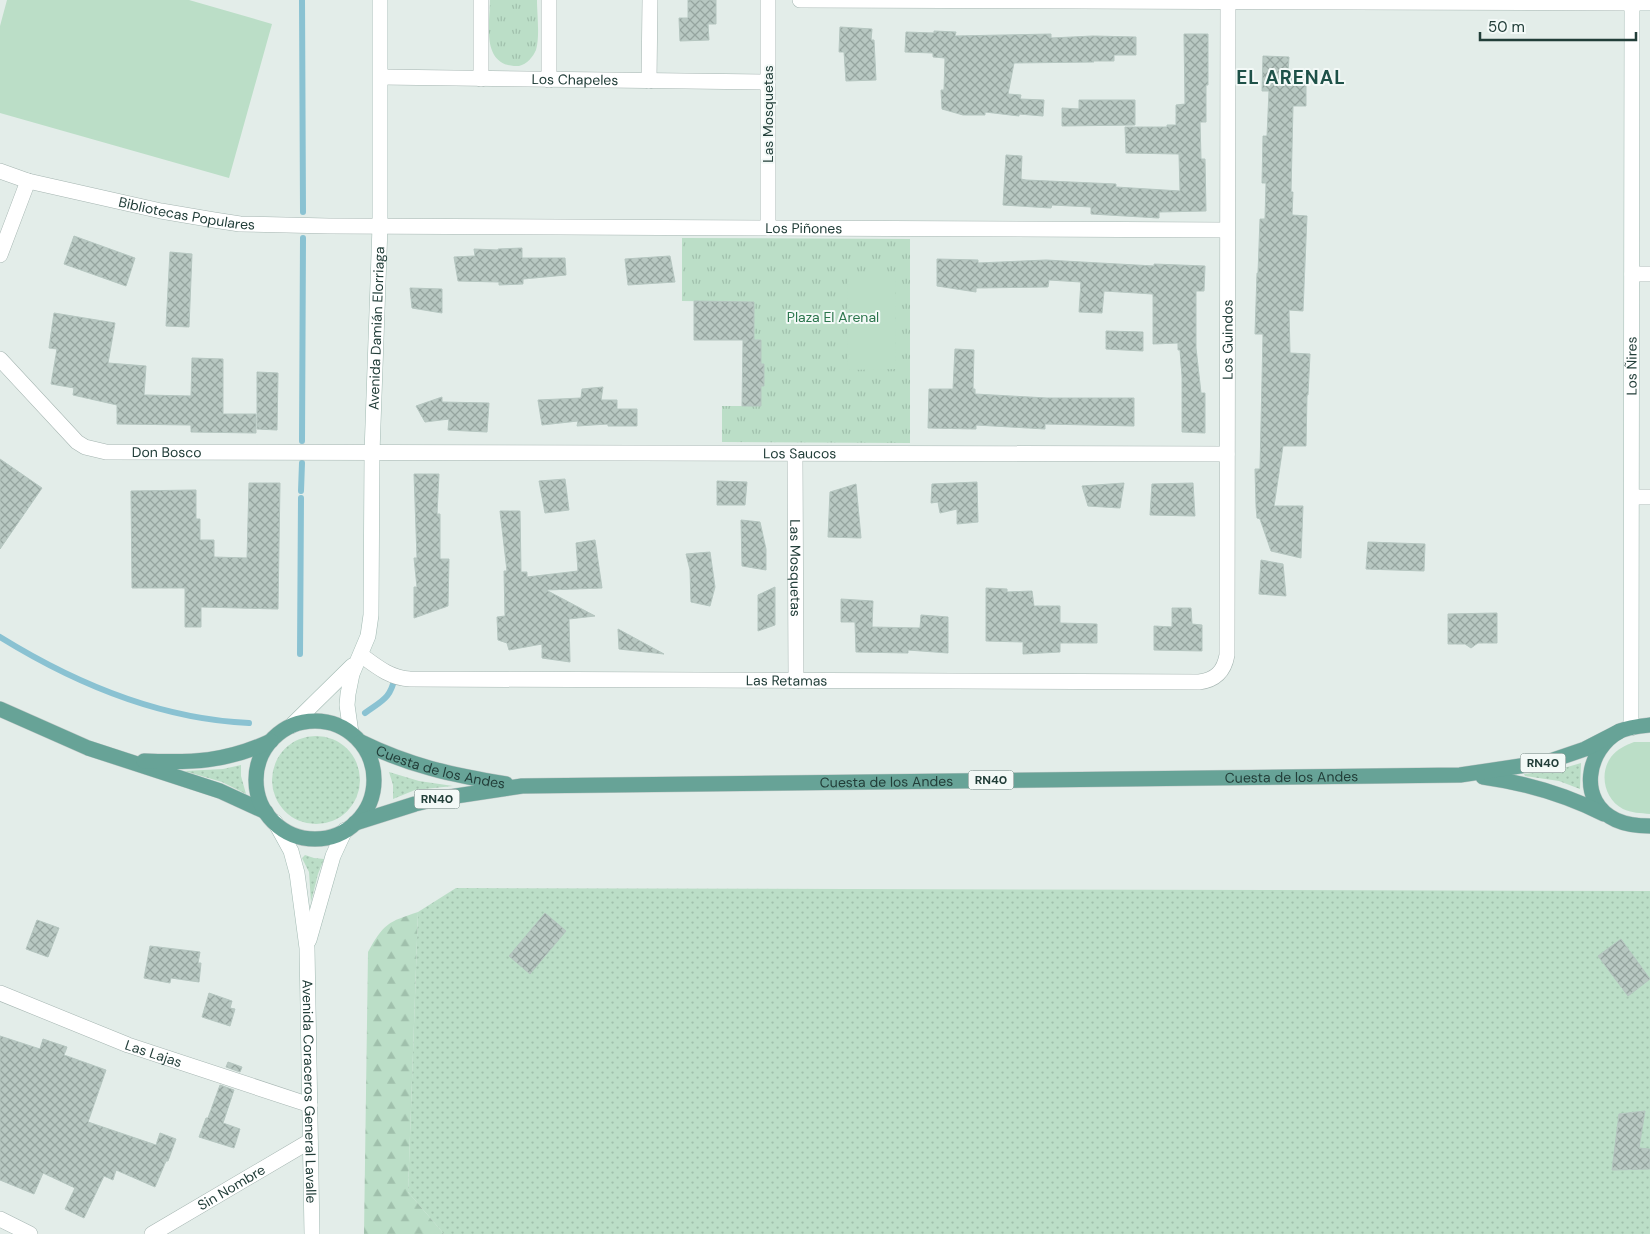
<svg xmlns="http://www.w3.org/2000/svg" width="1650" height="1234" font-family="'DM Sans',sans-serif">
<style>
.grass{fill:url(#grass-dots)}
.forest{fill:url(#forest-firs)}
.park{fill:url(#park-tufts)}
.garden{fill:#bbdec7}
.lines{fill:none;stroke-linecap:round;stroke-linejoin:round}
.stream{stroke:#8ac2d2;stroke-width:6}
.building{fill:url(#building-cross-hatch);stroke:#b5c6c0}
.street-casing{stroke:#a5b5b1;stroke-width:16}
.secondary-casing{stroke:#a1b9b2;stroke-width:16}
.primary-casing{stroke:#c1c9c8;stroke-width:16}
.street{stroke:#fff;stroke-width:15}
.secondary{stroke:#fff;stroke-width:15}
.primary{stroke:#67a397;stroke-width:15}
.labels{text-anchor:middle;stroke-width:4;stroke-linejoin:round;paint-order:stroke}
.shield{fill:#f3f9f7;stroke:#617672;stroke-width:1}
.shield-label{font-size:12px;font-weight:bold;fill:#223e39}
.street-label{font-size:14px;fill:#223e39;stroke:#f3f9f7}
.park-label{font-size:14px;fill:#2c764d;stroke:#f3f9f7}
.district-label{font-size:19px;font-weight:bold;letter-spacing:1px;fill:#1e5148;stroke:#f3f9f7}
</style>
<defs>
<pattern id="grass-dots" width="8" height="8" patternUnits="userSpaceOnUse" patternTransform="scale(1.25)"><rect width="8" height="8" fill="#bbdec7"/><path d="M2 2h.1M6 6h.1" fill="none" stroke="#a0c0ac" stroke-width="1.8" stroke-linecap="round"/></pattern>
<pattern id="forest-firs" width="22" height="20" patternUnits="userSpaceOnUse" patternTransform="scale(1.25)"><rect width="22" height="20" fill="#bbdec7"/><path d="M5 1l3.5 6h-7zM16 11l3.5 6h-7z" fill="#a0c0ac"/></pattern>
<pattern id="park-tufts" width="24" height="20" patternUnits="userSpaceOnUse" patternTransform="scale(1.25)"><rect width="24" height="20" fill="#bbdec7"/><path d="M3 7l-1-3M5 7V3M7 7l1-3M15 17l-1-3M17 17v-4M19 17l1-3" fill="none" stroke="#a0c0ac"/></pattern>
<pattern id="building-cross-hatch" width="8" height="8" patternUnits="userSpaceOnUse" patternTransform="scale(1.25)"><rect width="8" height="8" fill="#b8c8c2"/><path d="M0 0l8 8M0 8l8-8" fill="none" stroke="#95a49f"/></pattern>
</defs>
<rect width="100%" height="100%" fill="#e3ede9"/>
<!-- grass -->
<path class="grass" d="M272 780a44 44 0 1 1 88 0a44 44 0 1 1-88 0Z
M1581,763L1580,789L1559,781L1525,776L1524,774L1557,770Z
M241,765V776L246,794L222,782L184,771L223,769Z
M389,772L419,781L453,786L415,790L393,799V785Z
M305,855L314,858L324,859L318,874L311,902L309,872L302,858Z
M456,888L1650,891V1234H444L408,1192L418,912Z"/>
<!-- forest -->
<path class="forest" d="M418,912L408,1192L444,1234H364L368,952C384,923 388,922 418,912Z"/>
<!-- park -->
<path class="park" d="M490,0H537C537,14 540,37 536,50C533,57 527,64 519,66C516,66 512,66 508,65C482,58 490,21 490,0Z
M682,238L910,239V443L722,442V406H761V386L764,385V365L761,364V341L754,340V302L682,301Z"/>
<!-- garden -->
<path class="garden" d="M7,0H189L272,24L229,178L0,113V26Z
M847,273H895L896,369L848,370Z
M1634,742H1650V814C1641,813 1631,813 1623,809C1604,799 1599,773 1611,757C1617,749 1626,745 1634,742Z"/>
<g class="lines">
<!-- stream -->
<path class="stream" d="M302,0L303,212
M302,441L303,238
M301,491L302,463
M0,637C76,684 159,719 249,723
M300,654L301,498
M365,713C383,700 390,699 395,677"/>
</g>
<!-- building -->
<path class="building" d="M688,0H716V24H708L709,40L680,41L679,18H688Z
M840,27L872,29L871,40H874L876,80L846,81L844,52H839Z
M934,31L956,32L955,36L1051,34V38L1093,36L1136,37V55H1114V61H1093L1094,62L1014,63L1008,94L1021,95L1020,99L1044,100L1043,116L1019,114V116L985,112V115H963L942,109L941,90H944L945,58L933,57V53L905,52L906,32L934,33Z
M1184,34H1208V85H1206V122H1200L1201,159H1205L1206,211L1159,212V218L1091,214V207L1052,205L1051,208L1003,205L1006,155L1022,156L1021,179L1026,180L1116,184V187L1180,191L1179,154L1126,153L1125,127H1167V125H1176V105L1185,104Z
M1263,56L1289,57L1288,73H1306V106H1293L1291,192H1293L1292,215L1307,216L1303,311L1289,310L1290,353L1310,354L1308,395H1307L1306,446H1283L1274,506H1303L1301,558L1271,551L1260,519L1257,518L1256,506L1255,469H1260L1263,334H1255L1257,273H1258L1260,219H1265L1266,183H1262L1263,136H1267L1269,91H1262Z
M1079,100H1135V125L1062,126V108L1079,109Z
M74,236L135,258L126,286L64,264Z
M522,248V258H565L566,275L523,279V284L499,285V282L458,281L454,257L475,256L474,249L498,250V249Z
M170,252L192,254L189,327L166,326Z
M670,256L675,282L628,285L625,259Z
M937,259L978,260V263L1046,260L1154,266V264L1205,266L1204,291H1196V348L1201,393H1205V433L1182,432V376L1180,350H1178V343L1153,344V294L1104,291L1102,313L1079,312L1081,282L1049,280L1048,287L976,288V292L937,286Z
M410,288L442,289V313L412,308Z
M694,301L754,302V340H761V364H764V386H761V406H742L743,340H694Z
M54,313L115,323L108,363L146,366L144,395L191,396L192,358L223,359V414H256V433L191,432V425L117,424V405L73,395L74,388L51,384L57,349L49,348Z
M1106,331L1143,332V351L1106,349Z
M955,349L974,350L973,389H975V394L1047,398H1134V426L1045,424V429L976,425V429L928,428L929,389H953Z
M257,372L278,373L277,430L257,429Z
M603,387L601,400H617V409H637V426H608V424L577,426L578,421L542,425L538,400L581,398L582,389Z
M442,397V402L489,403L487,432L448,430L449,419L425,422L416,406Z
M0,459L42,488L0,549Z
M414,474H439L437,514H440V559H449L448,606L414,618V587H417L414,558H417Z
M565,479L569,510L545,513L539,481Z
M717,481L747,482L745,505H717Z
M977,482L978,522L957,524V509L940,513L938,502L931,503L932,484Z
M249,483H280L278,609L201,607V627H185V588H132L131,491L196,490V519H200V540H214V557L247,558Z
M1124,483L1120,508L1088,506L1082,486Z
M1193,483L1195,516L1150,515L1152,484Z
M856,484L861,538L828,537L830,492Z
M500,511H520L521,572H527V577L578,571L576,543L595,540L602,588L546,590L595,616L569,619L570,662L542,658V644L509,650L507,643L498,640L497,617L505,616L504,571H507Z
M741,520L760,522L766,549V570L742,566Z
M1368,542L1425,544L1424,571L1366,569Z
M710,552L715,587L710,606L691,602L690,570L686,554Z
M1261,560L1283,564L1286,596L1259,594Z
M775,587V625L758,631V595Z
M986,588L1007,589V592L1032,591L1034,606H1060V623L1097,624V643H1060V652L1023,654V642L986,641Z
M841,599L873,601L872,627L920,628L921,615L948,617V653L908,650V653L856,652L855,622H841Z
M1172,608H1191L1192,624L1202,625V651L1154,650V626L1172,627Z
M1497,613V643H1478L1471,648L1465,644H1448V614Z
M618,629L664,654L619,649Z
M545,913L566,931L530,974L509,956Z
M37,920L59,928L48,957L26,949Z
M1621,939L1650,979L1628,996L1598,956Z
M150,946L200,952L198,963H201L199,982L171,978L170,983L144,978Z
M209,993L232,1001L230,1008L235,1009L230,1026L202,1017Z
M0,1036L40,1049L43,1039L67,1047L64,1055L106,1070L88,1122L156,1145L160,1133L176,1139L168,1161H166L155,1187L116,1170L113,1180L104,1176L84,1218L65,1209L75,1188L43,1173L34,1194L0,1180Z
M228,1062L242,1067L240,1072L226,1067Z
M220,1085L234,1090L223,1123L240,1129L234,1148L199,1137L206,1118H208Z
M1645,1111L1639,1148L1650,1149V1169L1612,1170L1619,1114Z"/>
<g class="lines">
<defs>
<g id="street">
<path d="M481,0V79"/>
<path d="M768,0V228"/>
<path d="M800,0L1632,3"/>
<path id="s1" d="M381,77L768,82"/>
<path d="M549,80V0"/>
<path d="M649,81L650,0"/>
<path id="s2" d="M0,171L28,181L161,211L214,220L240,224L329,226L1227,230"/>
<path d="M0,255L28,181"/>
<path d="M1632,274H1650"/>
<path id="s3" d="M0,359L77,442L85,447L106,452L1227,454"/>
<path id="s4" d="M795,454L796,681"/>
<path d="M1632,497H1650"/>
<path id="s5" d="M361,655C376,666 390,678 410,679L1199,682C1215,680 1224,672 1227,655L1228,0"/>
<path id="s6" d="M0,993L128,1045L310,1105"/>
<path d="M0,1219L30,1234"/>
<path id="s7" d="M152,1234L310,1141"/>
</g>
<g id="secondary">
<path d="M291,726L352,666"/>
<path id="s8" d="M1631,728L1632,3H1650"/>
<path id="s9" d="M351,733L347,705L348,694L352,674L368,636L371,615L372,453L380,226V0"/>
<path id="s10" d="M275,822L291,851L297,873L307,948L312,1234"/>
<path d="M309,940L333,856L345,830"/>
</g>
<g id="primary">
<path d="M0,709L88,748L220,791L266,812"/>
<circle cx="315" cy="780" r="59"/>
<path d="M1650,725C1640,726 1629,727 1620,731C1586,749 1577,802 1616,820C1627,825 1639,826 1650,826"/>
<path id="s11" d="M361,742C410,766 452,775 506,784"/>
<path d="M144,761C192,763 226,762 271,741"/>
<path d="M1483,777C1526,783 1566,795 1604,814"/>
<path id="s12" d="M355,823L415,804L436,799L522,786L1460,775L1547,762L1585,749L1620,731"/>
</g>
</defs>
<!-- street casing -->
<use href="#street" class="street-casing"/>
<!-- secondary casing -->
<use href="#secondary" class="secondary-casing"/>
<!-- primary casing -->
<use href="#primary" class="primary-casing"/>
<!-- street -->
<use href="#street" class="street"/>
<!-- secondary -->
<use href="#secondary" class="secondary"/>
<!-- primary -->
<use href="#primary" class="primary"/>
</g>
<g class="labels">
<!-- shield labels -->
<g class="shield">
<rect x="1520.5" y="753.5" width="45" height="19" rx="4"/>
<rect x="968.5" y="770.5" width="45" height="19" rx="4"/>
<rect x="414.5" y="789.5" width="45" height="19" rx="4"/>
</g>
<g class="shield-label">
<text x="1543" y="767">RN40</text>
<text x="991" y="784">RN40</text>
<text x="437" y="803">RN40</text>
</g>
<!-- street labels -->
<g class="street-label">
<text dy="5" stroke="none"><textPath href="#s1" startOffset="194">Los Chapeles</textPath></text>
<text transform="translate(768 114) rotate(-90)" y="5">Las Mosquetas</text>
<text dy="5" stroke="none"><textPath href="#s2" startOffset="192">Bibliotecas Populares</textPath></text>
<text dy="5" stroke="none"><textPath href="#s2" startOffset="810">Los Piñones</textPath></text>
<text dy="5" stroke="none"><textPath href="#s9" startOffset="409">Avenida Damián Elorriaga</textPath></text>
<text dy="5" stroke="none"><textPath href="#s5" startOffset="1202">Los Guindos</textPath></text>
<text dy="5" stroke="none"><textPath href="#s8" startOffset="362">Los Ñires</textPath></text>
<text dy="5" stroke="none"><textPath href="#s3" startOffset="205">Don Bosco</textPath></text>
<text dy="5" stroke="none"><textPath href="#s3" startOffset="838">Los Saucos</textPath></text>
<text dy="5" stroke="none"><textPath href="#s4" startOffset="114">Las Mosquetas</textPath></text>
<text dy="5" stroke="none"><textPath href="#s5" startOffset="432">Las Retamas</textPath></text>
<text dy="5" stroke="none"><textPath href="#s11" startOffset="84">Cuesta de los Andes</textPath></text>
<text dy="5" stroke="none"><textPath href="#s12" startOffset="941">Cuesta de los Andes</textPath></text>
<text dy="5" stroke="none"><textPath href="#s12" startOffset="536">Cuesta de los Andes</textPath></text>
<text dy="5" stroke="none"><textPath href="#s6" startOffset="165">Las Lajas</textPath></text>
<text dy="5" stroke="none"><textPath href="#s10" startOffset="275">Avenida Coraceros General Lavalle</textPath></text>
<text dy="5" stroke="none"><textPath href="#s7" startOffset="92">Sin Nombre</textPath></text>
</g>
<!-- park labels -->
<g class="park-label">
<text x="833" y="322">Plaza El Arenal</text>
</g>
<!-- district labels -->
<g class="district-label">
<text x="1291" y="84">EL ARENAL</text>
</g>
</g>
<!-- scale -->
<path d="M1480 32v8h156v-8" fill="none" stroke="#223e39" stroke-width="2.5"/>
<text x="1488" y="32" font-size="15" fill="#223e39" stroke="#f3f9f7" stroke-width="4" paint-order="stroke">50 m</text>
</svg>
